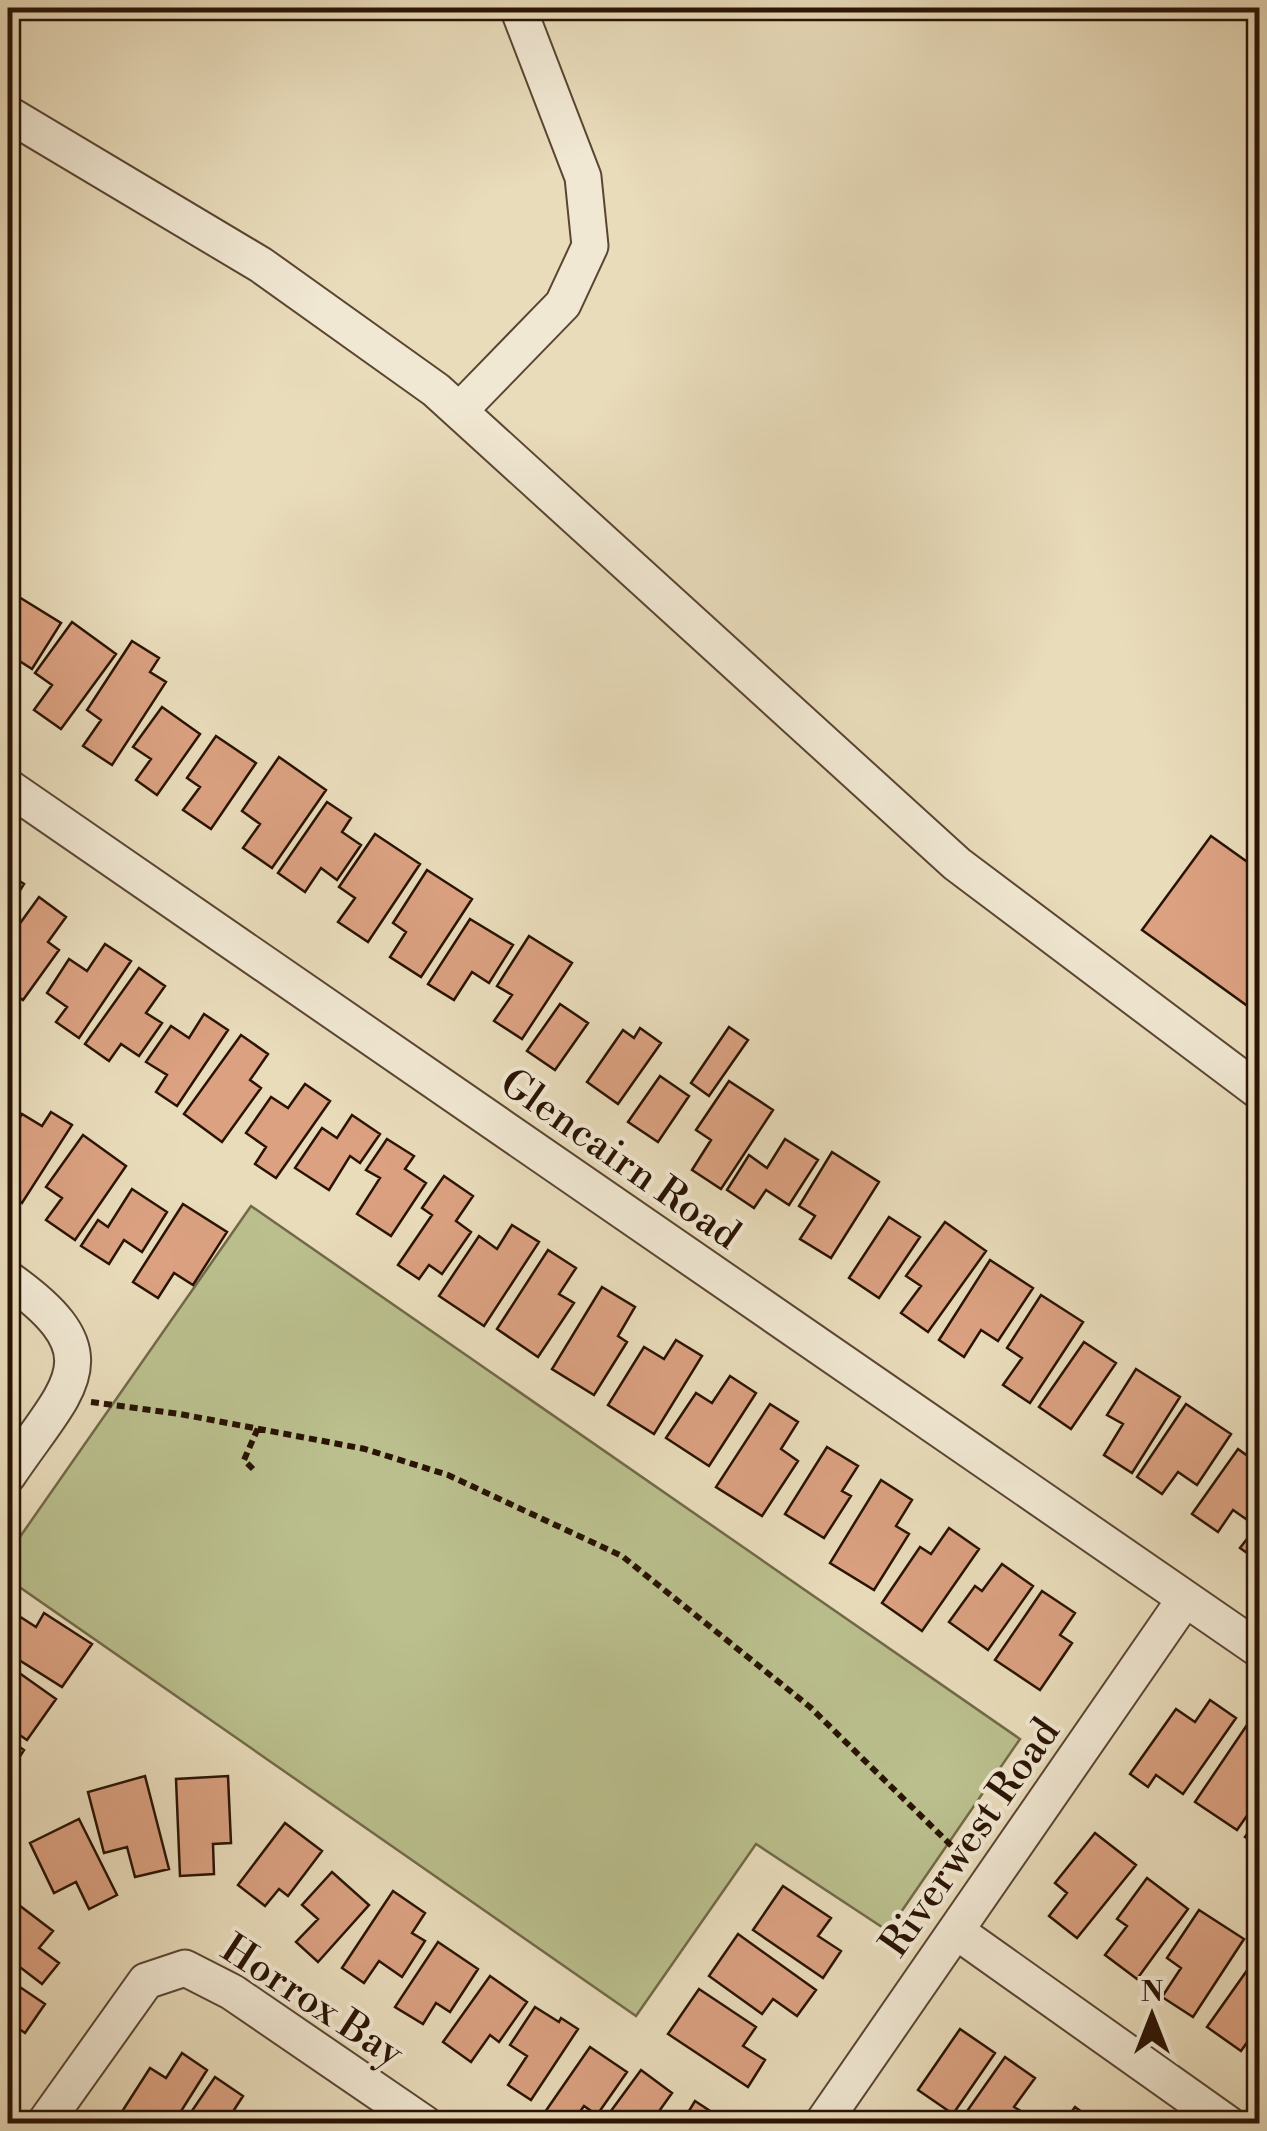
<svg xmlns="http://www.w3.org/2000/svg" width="1267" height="2131" font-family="'Libre Bodoni',serif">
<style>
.green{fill:#babf8d;stroke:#726948;stroke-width:2.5}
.building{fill:#dba181;stroke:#2a1304;stroke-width:2.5}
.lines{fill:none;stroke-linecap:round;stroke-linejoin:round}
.minor-casing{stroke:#5a4532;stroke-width:39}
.path{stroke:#2a1304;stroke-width:6;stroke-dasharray:8 5;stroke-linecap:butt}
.minor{stroke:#f1e8d3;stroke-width:35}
.labels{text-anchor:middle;stroke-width:8;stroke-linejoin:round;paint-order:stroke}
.street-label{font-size:40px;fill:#2a1304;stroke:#f1e8d3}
</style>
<rect width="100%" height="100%" fill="#e9dcbb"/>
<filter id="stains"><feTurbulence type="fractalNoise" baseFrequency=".002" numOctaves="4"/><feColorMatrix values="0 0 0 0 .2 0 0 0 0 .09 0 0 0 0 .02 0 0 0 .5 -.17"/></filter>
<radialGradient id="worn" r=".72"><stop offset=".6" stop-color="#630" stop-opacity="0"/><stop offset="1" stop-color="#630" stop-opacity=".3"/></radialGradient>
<!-- green -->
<path class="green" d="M251,1206L1020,1739L888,1931L756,1844L636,2016L8,1579V1554Z"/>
<!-- building -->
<path class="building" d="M19,597L61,623L32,669L10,655L8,658V614Z
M72,622L116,654L61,729L34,710L52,685L35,673Z
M132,641L159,658L150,672L166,682L112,765L83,746L101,720L87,710Z
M162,707L200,734L157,795L136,780L151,759L133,747Z
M216,736L256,763L211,829L183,810L200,787L187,778Z
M279,757L326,790L272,868L243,848L260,824L242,811Z
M327,802L351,818L342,832L361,845L337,880L321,868L305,892L278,873Z
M375,834L420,864L368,942L338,922L355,898L339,887Z
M1211,836L1260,871V1015L1142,930Z
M427,870L472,899L421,977L390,957L406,932L393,923Z
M8,874L24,884L8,910Z
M39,897L66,917L48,942L59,950L23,1000L8,990V940Z
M470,919L513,945L489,983L472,972L454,1000L428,984Z
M529,936L572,963L522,1039L494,1021L512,995L497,986Z
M105,944L131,961L79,1038L56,1022L67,1007L47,993L69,959L87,971Z
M139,968L165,986L146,1013L162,1023L139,1056L121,1044L109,1061L85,1044Z
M560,1004L588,1023L555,1070L527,1051Z
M204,1014L228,1030L177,1106L156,1092L167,1075L146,1062L171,1026L189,1038Z
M729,1027L748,1040L709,1096L691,1083Z
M640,1028L661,1043L618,1104L587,1082L623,1030L634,1038Z
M241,1035L268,1054L250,1080L261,1088L222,1142L184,1114Z
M660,1076L689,1096L658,1142L628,1122Z
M729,1081L773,1110L721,1189L692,1170L711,1140L696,1130Z
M305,1084L330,1101L276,1178L255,1164L266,1147L246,1133L271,1097L288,1108Z
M8,1090L19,1097L8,1116Z
M51,1112L72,1125L22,1203L8,1193V1162L12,1155L8,1152V1136L22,1114L42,1126Z
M352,1115L380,1134L360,1163L350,1156L329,1190L295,1168L322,1128L337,1138Z
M83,1135L126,1166L75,1240L46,1220L62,1198L46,1187Z
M387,1139L414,1156L405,1169L426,1183L391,1236L357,1214L380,1178L366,1170Z
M785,1139L818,1160L789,1205L766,1190L754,1208L727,1190L749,1155L767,1168Z
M832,1152L879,1182L831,1258L800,1239L815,1216L799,1206Z
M444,1176L473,1196L456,1221L471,1232L442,1274L429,1265L419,1279L398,1265L432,1215L422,1208Z
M132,1189L167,1212L142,1252L124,1240L109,1264L81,1246L98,1220L108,1227Z
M183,1204L227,1232L193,1285L174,1273L158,1298L133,1282Z
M889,1217L920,1237L879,1298L849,1278Z
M945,1222L986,1251L928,1332L901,1313L921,1286L906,1276Z
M512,1225L539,1242L484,1326L439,1296L479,1236L497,1249Z
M548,1250L576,1268L559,1294L574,1303L538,1357L497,1329Z
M990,1260L1033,1288L998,1341L981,1330L964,1357L939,1340Z
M602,1287L635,1307L618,1336L627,1342L594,1395L552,1369Z
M1041,1295L1083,1322L1030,1403L1003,1385L1022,1358L1007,1348Z
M676,1340L702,1356L654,1434L608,1405L644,1347L664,1359Z
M1084,1342L1116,1363L1071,1429L1039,1407Z
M1136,1369L1180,1397L1132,1473L1104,1455L1123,1424L1107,1415Z
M730,1376L756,1393L709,1466L666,1438L696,1393L712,1403Z
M770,1404L798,1422L781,1449L798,1461L762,1516L716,1487Z
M1186,1404L1231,1434L1197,1485L1178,1472L1162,1494L1137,1477Z
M827,1447L858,1466L842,1491L851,1496L824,1538L785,1514Z
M1238,1449L1260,1465V1499L1246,1519L1233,1510L1218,1532L1192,1514Z
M881,1480L912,1500L896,1526L909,1534L874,1590L830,1563Z
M1260,1522V1562L1240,1548Z
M949,1528L979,1549L922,1631L882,1603L920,1547L931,1554Z
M1002,1564L1033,1586L988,1650L949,1622L975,1586L982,1591Z
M1042,1591L1075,1613L1060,1635L1072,1643L1040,1690L995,1660Z
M8,1609L36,1627L44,1613L92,1644L62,1687L8,1653Z
M8,1665L56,1699L27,1740L8,1727Z
M1210,1700L1236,1718L1183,1794L1156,1775L1148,1787L1130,1774L1176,1709L1195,1722Z
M1247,1725L1260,1733V1768L1256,1773L1260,1776V1797L1237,1830L1195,1802Z
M8,1739L24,1750L8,1775Z
M145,1776L169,1869L135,1877L127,1847L104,1853L88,1792Z
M228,1776L231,1843L213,1844L214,1874L180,1876L176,1779Z
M1260,1816V1847L1245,1837Z
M79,1819L117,1895L89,1909L76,1882L54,1893L30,1843Z
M285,1823L322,1851L288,1896L279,1889L265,1906L238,1885Z
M1095,1833L1136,1865L1077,1938L1049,1916L1067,1893L1055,1883Z
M332,1872L369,1905L318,1962L296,1942L318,1919L302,1905Z
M1147,1878L1188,1909L1137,1979L1105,1955L1127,1926L1117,1919Z
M783,1886L831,1918L818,1936L841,1951L823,1978L753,1930Z
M393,1891L425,1913L412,1933L425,1941L402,1977L379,1961L364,1983L342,1968Z
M11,1899L53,1931L39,1948L59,1963L42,1984L8,1958V1903Z
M1199,1910L1244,1939L1193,2017L1162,1997L1181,1968L1167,1958Z
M738,1934L816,1990L797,2016L773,1999L762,2014L709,1976Z
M438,1942L478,1969L450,2012L436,2003L423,2024L395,2007Z
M1253,1962L1260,1966V2024L1241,2051L1207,2027Z
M490,1976L527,2002L499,2042L490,2035L471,2062L443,2042Z
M8,1979L45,2004L25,2033L8,2021Z
M699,1989L756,2027L743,2046L765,2060L748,2087L668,2034Z
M535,2007L559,2022L561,2018L578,2029L531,2100L508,2085L527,2056L510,2045Z
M960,2029L995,2053L953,2114L918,2090Z
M590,2047L627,2072L597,2115L584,2106L571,2124H561L545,2112Z
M182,2053L207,2070L173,2124H114L150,2068L166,2078Z
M1005,2057L1035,2078L1014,2107L1029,2116L1024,2124H958Z
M641,2070L672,2093L650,2124H620L608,2115Z
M215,2077L243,2096L225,2124H183Z
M695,2101L730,2124H681Z
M1075,2107L1097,2123V2124H1063Z"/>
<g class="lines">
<defs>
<path id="minor" d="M8,114L261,265L436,390L957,864L1260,1092
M459,411L563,304L590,246L583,177L518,8
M8,787L1260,1650
M8,1279C117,1356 68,1386 8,1475
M956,1931L1228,2124
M44,2124L146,1981L185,1968L232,1992L425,2124
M822,2124L1185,1599"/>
</defs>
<!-- minor casing -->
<use href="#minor" class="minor-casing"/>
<!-- path -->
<path class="path" d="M91,1402L180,1414L365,1449L448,1475L622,1556L810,1707L967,1861
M253,1469L244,1460L258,1428"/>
<!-- minor -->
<use href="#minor" class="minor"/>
</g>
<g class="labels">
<!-- street labels -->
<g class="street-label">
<text transform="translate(621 1158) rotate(35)" y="14">Glencairn Road</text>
<text transform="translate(969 1837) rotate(-55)" y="14">Riverwest Road</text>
<text transform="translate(313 2000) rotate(33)" y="14">Horrox Bay</text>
</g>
</g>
<!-- margin -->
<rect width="1267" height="2131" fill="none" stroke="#e9dcbb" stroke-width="40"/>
<rect x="10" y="10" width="1247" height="2111" fill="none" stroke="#2a1304" stroke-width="5"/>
<rect x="20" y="20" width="1227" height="2091" fill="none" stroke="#2a1304" stroke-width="2.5"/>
<!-- north arrow -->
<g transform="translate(1152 2016)" stroke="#f1e8d3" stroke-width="8" paint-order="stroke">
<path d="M0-8L18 38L0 25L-18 38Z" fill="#2a1304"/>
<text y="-15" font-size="28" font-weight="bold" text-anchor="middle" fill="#2a1304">N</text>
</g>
<rect width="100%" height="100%" filter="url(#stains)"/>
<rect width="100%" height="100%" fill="url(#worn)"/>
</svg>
